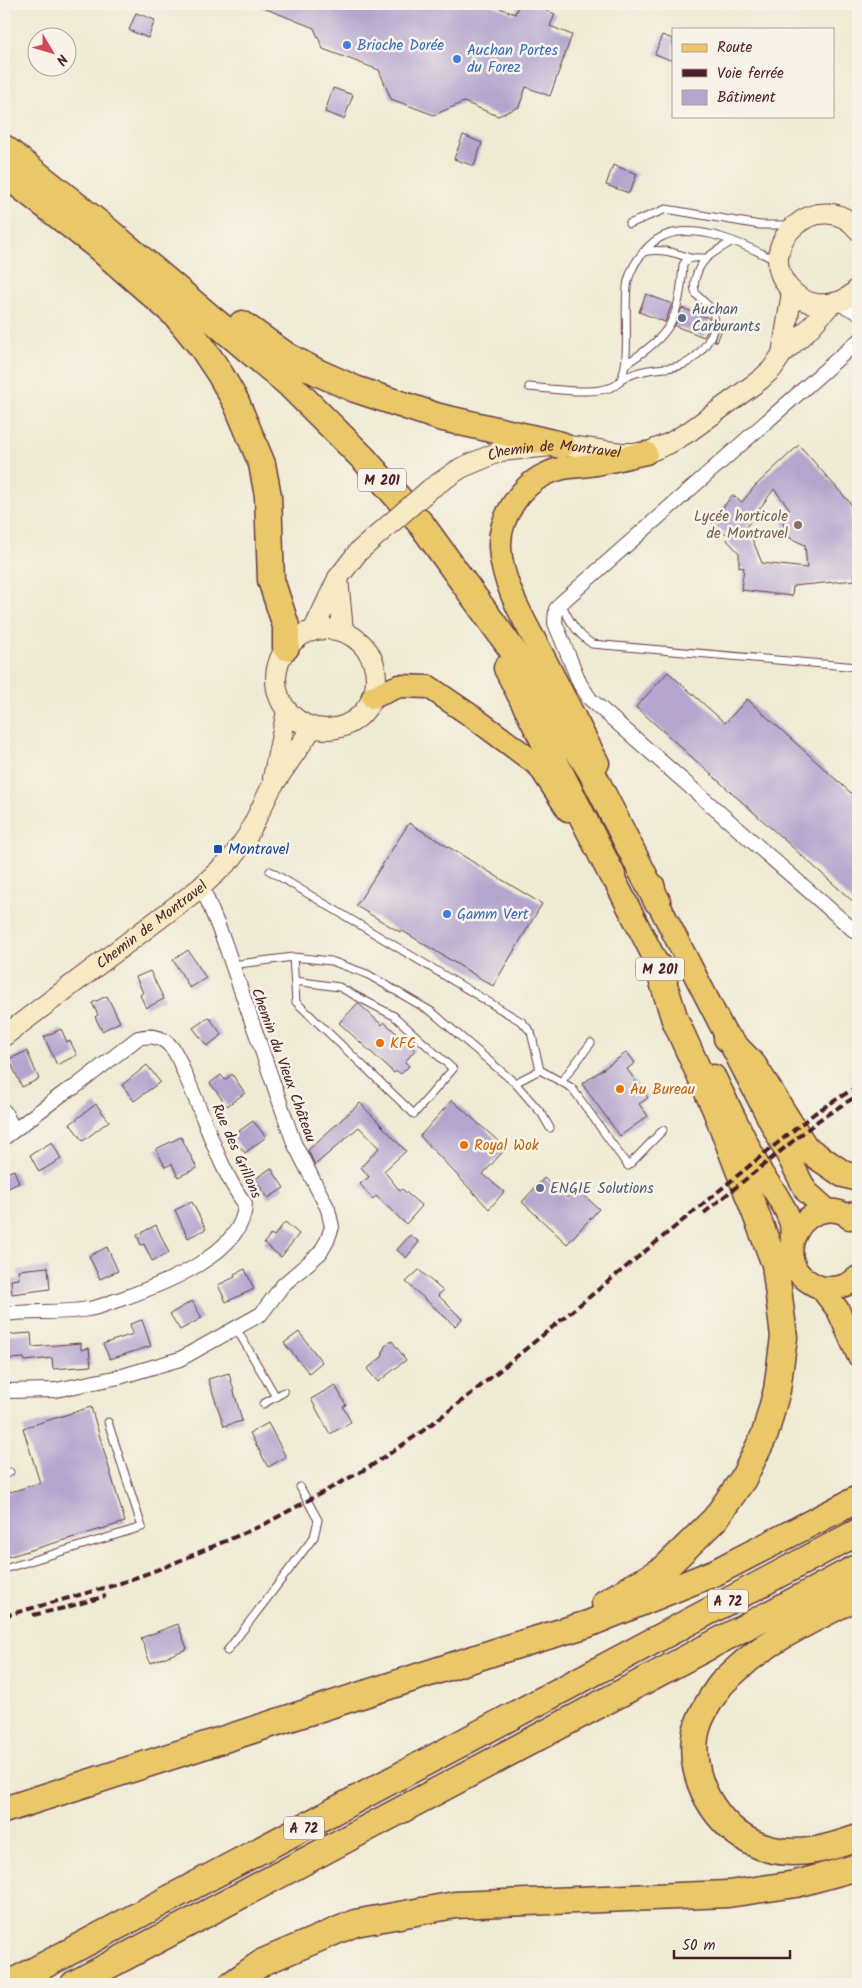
<svg xmlns="http://www.w3.org/2000/svg" width="862" height="1988" font-family="Kalam,sans-serif">
<style>
.building{fill:#b4a4ce;fill-rule:evenodd}
.lines{fill:none;stroke-linecap:round;stroke-linejoin:round}
.lane-casing{stroke:#633d44;stroke-width:9}
.street-casing{stroke:#633d44;stroke-width:16}
.secondary-casing{stroke:#633d44;stroke-width:22}
.primary-casing{stroke:#633d44;stroke-width:25}
.highway-casing{stroke:#633d44;stroke-width:29}
.lane{stroke:#fff;stroke-width:7}
.street{stroke:#fff;stroke-width:14}
.secondary{stroke:#f7e9c3;stroke-width:20}
.primary{stroke:#eac769;stroke-width:22}
.highway{stroke:#eac769;stroke-width:26}
.rail{stroke:#4a1f2b;stroke-width:4;stroke-dasharray:8 4;stroke-linecap:butt}
.secondary-bridge-casing{stroke:#633d44;stroke-width:22;stroke-linecap:butt}
.secondary-bridge{stroke:#f7e9c3;stroke-width:20}
.shop-dot{fill:#3f7fe0;stroke:#f7f3e8;stroke-width:2}
.service-dot{fill:#5c6f8a;stroke:#f7f3e8;stroke-width:2}
.education-dot{fill:#8d6e63;stroke:#f7f3e8;stroke-width:2}
.transit-dot{fill:#1a4fb4;stroke:#f7f3e8;stroke-width:2}
.food-dot{fill:#e8710a;stroke:#f7f3e8;stroke-width:2}
.labels{text-anchor:middle;stroke-width:5;stroke-linejoin:round;paint-order:stroke}
.shield{fill:#f7f3e8;stroke:#7e5f64;stroke-width:1}
.shield-label{font-size:14px;font-weight:bold;fill:#4a1f2b}
.shop-label{font-size:15px;fill:#366cbe;stroke:#f7f3e8;text-anchor:start}
.service-label{font-size:15px;fill:#4e5e75;stroke:#f7f3e8;text-anchor:start}
.street-label{font-size:15px;fill:#4a1f2b;stroke:#f7f3e8}
.education-label{font-size:15px;fill:#785e54;stroke:#f7f3e8;text-anchor:end}
.transit-label{font-size:15px;fill:#164399;stroke:#f7f3e8;text-anchor:start}
.food-label{font-size:15px;fill:#c56008;stroke:#f7f3e8;text-anchor:start}
</style>
<rect width="100%" height="100%" fill="#f7f3e8"/>
<filter id="ink" filterUnits="userSpaceOnUse"><feTurbulence type="fractalNoise" baseFrequency=".02" numOctaves="2"/><feDisplacementMap in="SourceGraphic" scale="10" xChannelSelector="R" yChannelSelector="G"/><feConvolveMatrix kernelMatrix="1 2 1 2 8 2 1 2 1" color-interpolation-filters="sRGB"/></filter>
<filter id="wash" filterUnits="userSpaceOnUse"><feTurbulence type="fractalNoise" baseFrequency=".0096" numOctaves="4" result="noise"/><feDisplacementMap in="SourceGraphic" scale="20" xChannelSelector="R" yChannelSelector="G"/><feGaussianBlur stdDeviation="1.12" result="paint"/><feColorMatrix in="noise" values="0 0 0 0 0 0 0 0 0 0 0 0 0 0 0 0 0 1.4 0 .05"/><feComposite in="paint" operator="in"/></filter>
<g filter="url(#wash)">
<rect width="100%" height="100%" fill="#efead3"/>
<g id="blocks">
<!-- building -->
<path class="building" d="M254,4H489L515,14L519,4H529L555,14L550,26L572,35L550,96L526,87L519,107L498,116L464,102L434,115L391,99L379,70L323,49L314,28Z
M136,13L155,20L148,38L129,30Z
M662,35L673,39V61L655,54Z
M333,88L353,95L344,119L325,112Z
M463,135L482,143L474,166L454,159Z
M613,165L637,174L629,193L606,185Z
M646,294L672,304L665,322L639,312Z
M682,308L709,318L708,329L704,337L675,326Z
M720,322L724,324L717,342L714,340Z
M799,445L851,504L855,580L793,586L792,596L741,590L744,568L739,567V553L727,540L729,536L712,523L732,495L742,502L755,486ZM774,489L789,508L783,523L790,538L805,545L807,568L762,563L751,536L744,530Z
M668,672L725,723L747,699L851,793L858,785V906L636,707Z
M409,823L542,904L493,986L401,930L400,932L356,906Z
M188,950L206,978L190,988L173,960Z
M150,971L164,999L146,1008L140,995L143,993L136,977Z
M107,996L120,1022L102,1031L95,1017L98,1015L92,1003Z
M358,1003L382,1025L384,1022L415,1050L405,1062L409,1066L401,1074L397,1071L394,1073L339,1023Z
M209,1017L222,1035L207,1046L193,1028Z
M61,1029L67,1042L70,1041L77,1055L57,1065L44,1037Z
M27,1051L39,1079L22,1087L9,1059Z
M627,1052L635,1063L627,1069L648,1098L639,1104L648,1116L620,1136L582,1084Z
M147,1065L160,1082L134,1101L122,1085Z
M232,1074L245,1093L227,1106L210,1083L221,1075L225,1080Z
M452,1100L506,1148L483,1174L504,1192L489,1209L420,1136Z
M360,1103L406,1151L384,1171L400,1191L402,1189L422,1206L406,1224L376,1196L373,1199L360,1184L369,1177L361,1167L379,1148L359,1127L315,1165L308,1150Z
M96,1104L109,1121L83,1141L70,1124Z
M253,1121L266,1137L245,1153L232,1136Z
M181,1137L197,1168L178,1177L172,1164L165,1167L156,1149Z
M52,1142L61,1159L39,1172L30,1155Z
M271,1168L284,1188L268,1198L255,1179Z
M14,1170L19,1183L4,1190V1174Z
M544,1178L567,1198L576,1188L599,1209L567,1244L522,1202Z
M192,1202L206,1229L188,1238L175,1210Z
M285,1222L299,1234L281,1257L264,1243L271,1234L274,1236Z
M156,1225L169,1253L152,1261L144,1244L141,1245L137,1235Z
M410,1235L419,1242L406,1258L397,1250Z
M107,1247L118,1271L100,1279L89,1256Z
M48,1267L50,1289L12,1294L11,1280L19,1279L18,1270Z
M245,1269L254,1289L226,1302L218,1285L235,1277L234,1274Z
M419,1270L443,1291L438,1295L462,1319L455,1326L406,1282Z
M192,1301L202,1318L180,1330L170,1314Z
M142,1320L151,1346L110,1359L103,1344L133,1334L130,1324Z
M299,1332L322,1362L309,1373L284,1343Z
M31,1333L32,1347L81,1343V1350L89,1348L91,1366L53,1369L52,1358L25,1361L24,1358L10,1359L9,1353L4,1354V1335Z
M392,1341L406,1360L378,1382L367,1369L382,1357L385,1346Z
M229,1373L242,1421L224,1426L208,1379Z
M335,1385L346,1405L343,1407L351,1422L330,1434L311,1399Z
M91,1407L125,1522L4,1558V1494L40,1483L23,1428Z
M268,1423L286,1457L268,1467L250,1433Z
M178,1624L187,1649L150,1663L141,1638Z"/>
</g>
</g>
<g filter="url(#ink)">
<use href="#blocks" fill-opacity="0" stroke="#633d44" stroke-width="1"/>
<g class="lines">
<defs>
<path id="lane" d="M629,224L666,209L760,225H791
M643,252C660,248 673,252 690,258
M626,364C672,334 679,319 683,265C688,256 696,258 705,258
M622,378C630,376 637,372 644,371C657,368 670,369 682,365C698,359 718,334 714,316C712,306 703,302 697,295C694,291 694,285 695,280C700,257 715,252 733,241
M529,387C549,389 599,396 616,385C634,374 622,304 628,281C631,268 639,256 649,246C681,213 744,244 777,261
M561,603C569,620 576,633 592,644L858,667
M293,957L296,1002L414,1114L453,1069L394,1016L339,987L295,981
M232,965L293,957L331,961L367,974L432,1012L515,1083L540,1070L531,1032L522,1022L270,871
M540,1070L572,1088L628,1166L663,1130
M561,1082L591,1043
M515,1083L542,1114L550,1128
M236,1328L276,1397
M263,1404L284,1392
M4,1475L10,1472
M4,1569L142,1527L108,1422
M227,1651L314,1537L318,1520L300,1487"/>
<path id="street" d="M838,303L858,312
M858,341L561,603L556,609L555,623L580,684L590,699L858,934
M4,1111L14,1130
M4,1138L65,1092L75,1087L138,1038C151,1035 163,1036 172,1048C179,1056 182,1069 187,1079C206,1120 218,1167 245,1204C244,1254 161,1285 121,1299C110,1302 99,1308 88,1309C61,1314 32,1310 4,1314
M4,1391L56,1390L119,1377L180,1359L261,1314L283,1285L320,1253L327,1241L332,1227L328,1209L294,1143L224,941L205,894L200,888"/>
<g id="secondary">
<path d="M858,230C822,185 752,242 788,287C796,296 806,303 817,304C833,305 848,301 858,288"/>
<path d="M782,354L792,292"/>
<path id="s1" d="M430,489L461,468L501,451L561,445L622,453H646L670,443L690,431L760,380L772,369L782,354L807,331L830,305"/>
<path d="M338,578L343,631"/>
<circle cx="326" cy="679" r="50"/>
<path d="M314,629L338,578L358,552"/>
<path d="M273,778L287,711"/>
<path id="s2" d="M4,1036L200,888L232,858L248,835L271,788L312,728"/>
</g>
<path id="primary" d="M373,697L399,686L429,687L473,717L539,766L568,810
M598,763C579,726 560,689 541,652C525,622 501,582 500,547C499,518 520,486 546,474C565,465 572,468 590,465C609,462 627,457 646,453
M603,861L612,875L666,981
M653,885L657,901L806,1191L827,1210
M714,1076L762,1174L775,1192L786,1211L791,1223L792,1242
M840,1212C802,1201 773,1255 805,1279C812,1284 818,1288 826,1288C839,1288 848,1286 858,1277
M821,1288L838,1310L858,1355"/>
<path id="highway" d="M4,148L102,226L289,384L364,459L422,525L529,673L591,771L657,901
M4,173L96,245L176,315L202,347L220,374L236,402L262,464L268,496L271,580L286,626V647
M242,324L287,356L319,373L355,389L439,417L561,445
M507,668L612,875
M727,1038L753,1065L805,1148L843,1174L858,1178
M850,1216L858,1214
M858,1596C816,1618 770,1638 735,1671C730,1676 723,1681 719,1687C709,1701 697,1720 695,1738C689,1785 723,1837 769,1849C800,1857 829,1848 858,1838
M605,1603L664,1569L715,1519L743,1479L765,1434L777,1390L784,1337L775,1264L716,1110L675,1020L658,966
M4,1810L501,1650L588,1624L716,1572L858,1499
M9,1984L858,1532
M74,1984L858,1567
M232,1984L263,1962L355,1923L455,1905L728,1894L796,1884L858,1867"/>
</defs>
<!-- lane casing -->
<use href="#lane" class="lane-casing"/>
<!-- street casing -->
<use href="#street" class="street-casing"/>
<!-- secondary casing -->
<use href="#secondary" class="secondary-casing"/>
<!-- primary casing -->
<use href="#primary" class="primary-casing"/>
<!-- highway casing -->
<use href="#highway" class="highway-casing"/>
<!-- lane -->
<use href="#lane" class="lane"/>
<!-- street -->
<use href="#street" class="street"/>
<!-- secondary -->
<use href="#secondary" class="secondary"/>
<!-- primary -->
<use href="#primary" class="primary"/>
<!-- highway -->
<use href="#highway" class="highway"/>
<!-- rail -->
<path class="rail" d="M704,1213L819,1120L858,1095
M33,1615L64,1608L106,1596
M4,1616L115,1585L165,1567L265,1524L371,1466L420,1433L472,1393L770,1149L815,1113L858,1086"/>
<defs>
<path id="secondary-bridge" d="M358,552L430,489"/>
</defs>
<!-- secondary-bridge casing -->
<use href="#secondary-bridge" class="secondary-bridge-casing"/>
<!-- secondary-bridge -->
<use href="#secondary-bridge" class="secondary-bridge"/>
</g>
</g>
<!-- markers -->
<g class="shop-dot">
<circle cx="347" cy="45" r="5"/>
<circle cx="457" cy="59" r="5"/>
<circle cx="447" cy="914" r="5"/>
</g>
<g class="service-dot">
<circle cx="682" cy="318" r="5"/>
<circle cx="540" cy="1188" r="5"/>
</g>
<circle class="education-dot" cx="798" cy="525" r="5"/>
<rect class="transit-dot" x="213" y="844" width="10" height="10" rx="2.5"/>
<g class="food-dot">
<circle cx="380" cy="1043" r="5"/>
<circle cx="620" cy="1089" r="5"/>
<circle cx="464" cy="1145" r="5"/>
</g>
<g class="labels">
<!-- shield labels -->
<g class="shield">
<rect x="358" y="468.5" width="48" height="23" rx="4"/>
<rect x="636" y="957.5" width="48" height="23" rx="4"/>
<rect x="708" y="1589.5" width="40" height="23" rx="4"/>
<rect x="284" y="1816.5" width="40" height="23" rx="4"/>
</g>
<g class="shield-label">
<text x="382" y="485">M 201</text>
<text x="660" y="974">M 201</text>
<text x="728" y="1606">A 72</text>
<text x="304" y="1833">A 72</text>
</g>
<!-- shop labels -->
<g class="shop-label">
<text x="357" y="50">Brioche Dorée</text>
<text x="467" y="55">Auchan Portes<tspan x="467" dy="17">du Forez</tspan></text>
<text x="457" y="919">Gamm Vert</text>
</g>
<!-- service labels -->
<g class="service-label">
<text x="692" y="314">Auchan<tspan x="692" dy="17">Carburants</tspan></text>
<text x="550" y="1193">ENGIE Solutions</text>
</g>
<!-- street labels -->
<g class="street-label">
<text dy="5" stroke="none"><textPath href="#s1" startOffset="134">Chemin de Montravel</textPath></text>
<text dy="5" stroke="none"><textPath href="#s2" startOffset="185">Chemin de Montravel</textPath></text>
<text transform="translate(284 1065) rotate(70)" y="5">Chemin du Vieux Château</text>
<text transform="translate(237 1151) rotate(66)" y="5">Rue des Grillons</text>
</g>
<!-- education labels -->
<g class="education-label">
<text x="788" y="521">Lycée horticole<tspan x="788" dy="17">de Montravel</tspan></text>
</g>
<!-- transit labels -->
<g class="transit-label">
<text x="228" y="854">Montravel</text>
</g>
<!-- food labels -->
<g class="food-label">
<text x="390" y="1048">KFC</text>
<text x="630" y="1094">Au Bureau</text>
<text x="474" y="1150">Royal Wok</text>
</g>
</g>
<!-- margin -->
<rect width="862" height="1988" fill="none" stroke="#f7f3e8" stroke-width="20"/>
<!-- legend -->
<rect x="672" y="28" width="162" height="90" fill="#f7f3e8" stroke="#b29e9c"/>
<rect x="682" y="44" width="25" height="8" fill="#eac769" stroke="#b29e9c"/>
<text x="717" y="52" font-size="15" fill="#4a1f2b">Route</text>
<rect x="682" y="69" width="25" height="8" fill="#4a1f2b" stroke="#b29e9c"/>
<text x="717" y="78" font-size="15" fill="#4a1f2b">Voie ferrée</text>
<rect x="682" y="90" width="25" height="15" fill="#b4a4ce" stroke="#b29e9c"/>
<text x="717" y="102" font-size="15" fill="#4a1f2b">Bâtiment</text>
<!-- north arrow -->
<g transform="translate(52 52) rotate(128)"><circle r="24" fill="#f7f3e8" stroke="#b29e9c"/>
<path d="M0-4L9 19L0 12L-9 19Z" fill="#d1495b"/>
<text y="-8" font-size="14" font-weight="bold" text-anchor="middle" fill="#4a1f2b">N</text>
</g>
<!-- scale -->
<path d="M674 1950v8h116v-8" fill="none" stroke="#4a1f2b" stroke-width="2.5"/>
<text x="682" y="1950" font-size="15" fill="#4a1f2b" stroke="#f7f3e8" stroke-width="4" paint-order="stroke">50 m</text>
</svg>
